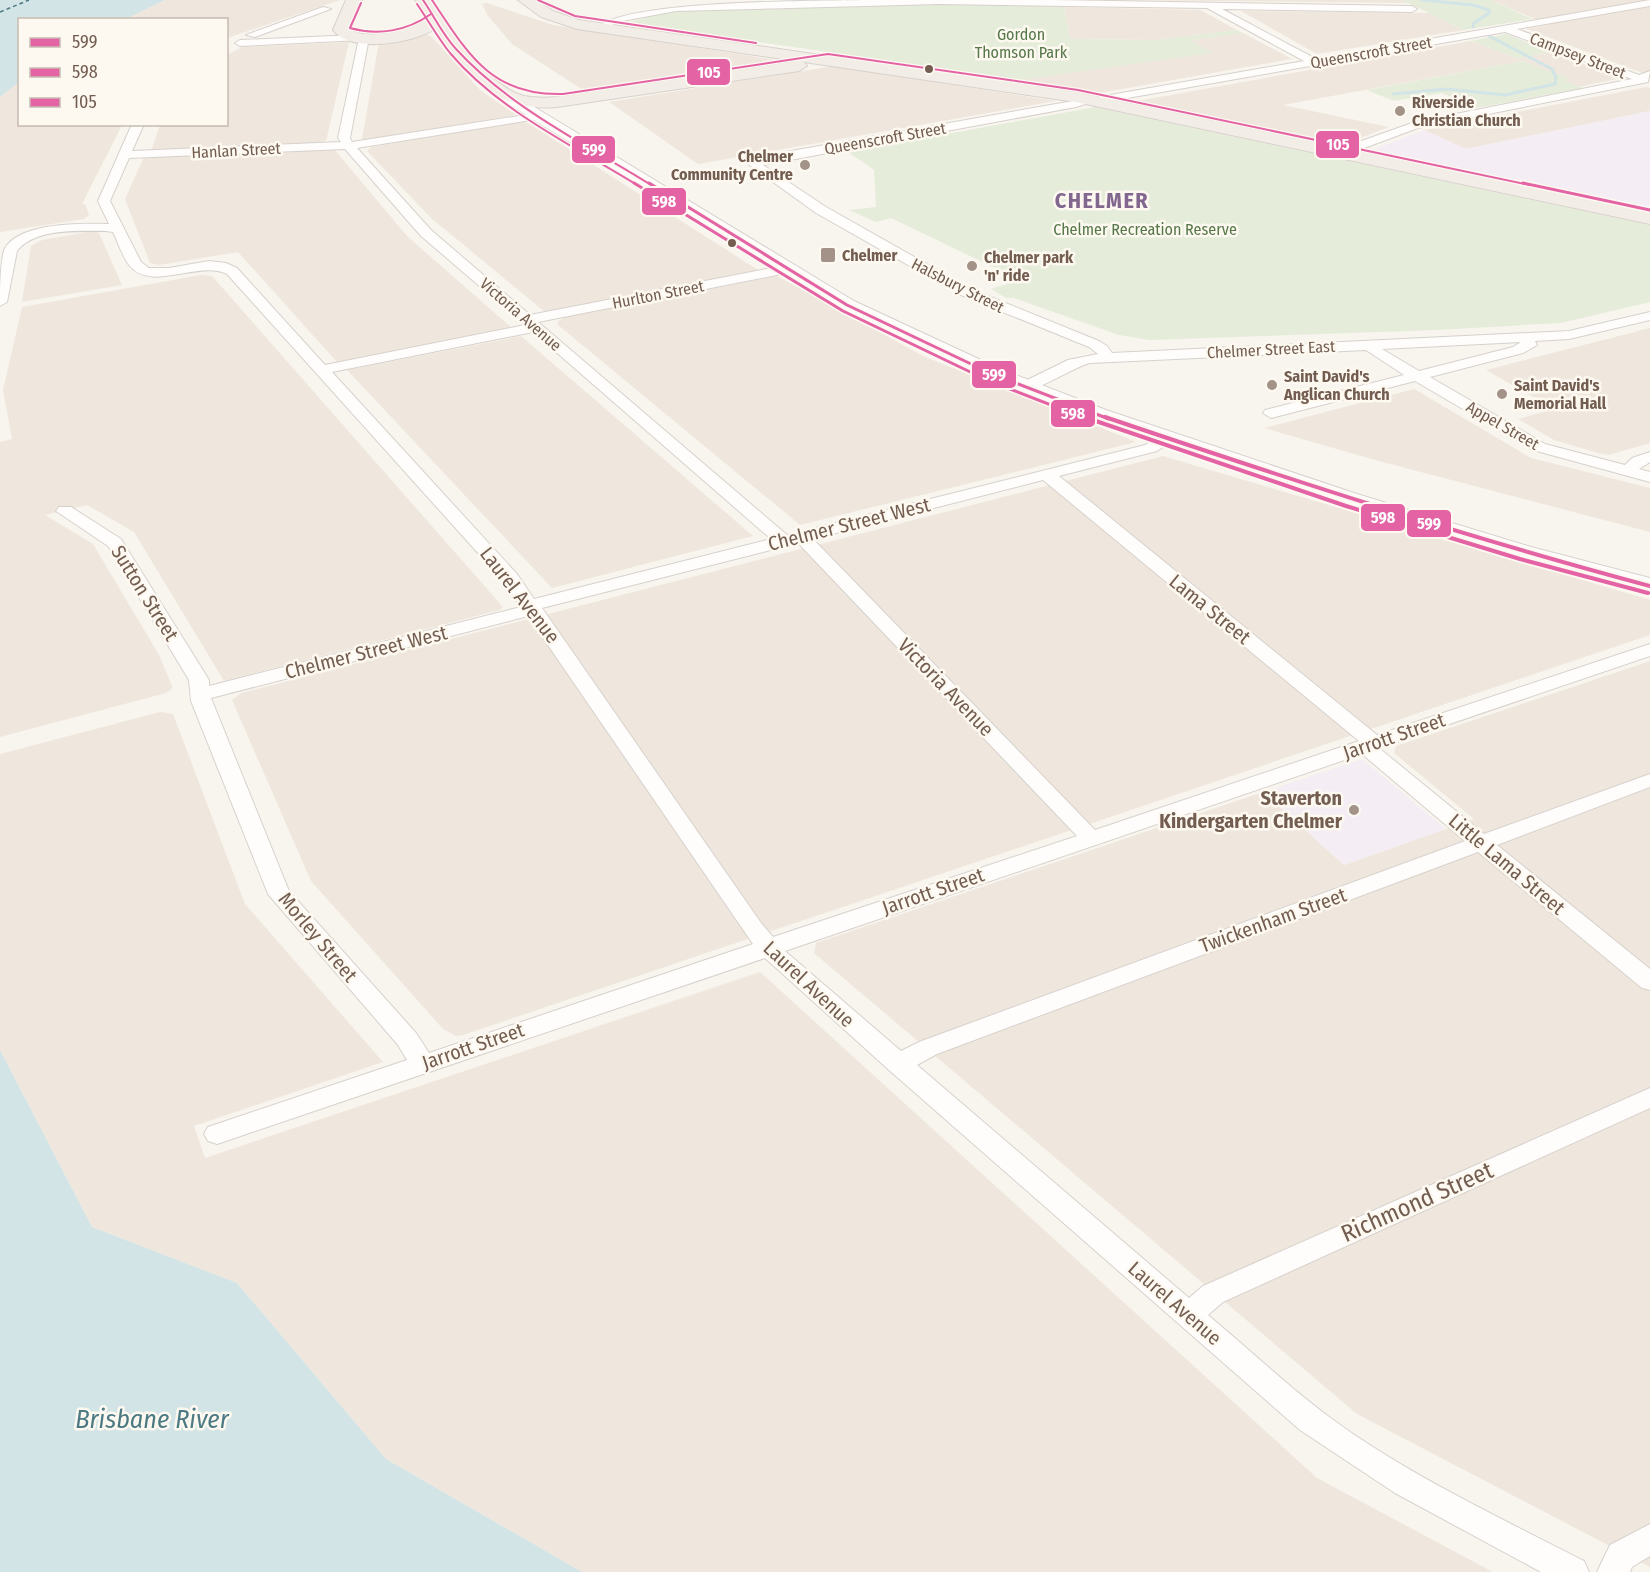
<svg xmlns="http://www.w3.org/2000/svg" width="1650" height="1572" font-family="'Fira Sans Condensed',sans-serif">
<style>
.residential{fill:#efe7dd}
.education{fill:#f4edf3}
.green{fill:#e5edda}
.water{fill:#d2e4e6}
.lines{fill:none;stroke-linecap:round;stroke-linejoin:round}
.stream{stroke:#d2e4e6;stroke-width:3}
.ferry{stroke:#4c7a84;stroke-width:1.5;stroke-dasharray:4 3;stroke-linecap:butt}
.minor-casing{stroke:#d7d1cc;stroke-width:2}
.secondary-casing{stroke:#d7d1cc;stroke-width:2}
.primary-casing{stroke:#d8d1cc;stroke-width:2}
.minor{fill:#fefdfc;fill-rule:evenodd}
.secondary{fill:#fefdfc;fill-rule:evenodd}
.primary{fill:#f2eee7;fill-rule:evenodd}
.bus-1-far2-casing{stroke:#fdf9f1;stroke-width:4.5}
.bus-1-far1-casing{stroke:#fdf9f1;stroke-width:6}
.bus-1-casing{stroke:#fdf9f1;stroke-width:8}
.bus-2-far2-casing{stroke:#fdf9f1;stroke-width:4.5}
.bus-2-far1-casing{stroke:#fdf9f1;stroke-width:6}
.bus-2-casing{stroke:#fdf9f1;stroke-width:8}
.bus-3-far1-casing{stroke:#fdf9f1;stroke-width:4.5}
.bus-3-casing{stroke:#fdf9f1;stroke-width:6}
.bus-1-far2{stroke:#e463a4;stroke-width:2}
.bus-1-far1{stroke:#e463a4;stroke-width:3}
.bus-1{stroke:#e463a4;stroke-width:4}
.bus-2-far2{stroke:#e463a4;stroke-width:2}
.bus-2-far1{stroke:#e463a4;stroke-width:3}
.bus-2{stroke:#e463a4;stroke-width:4}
.bus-3-far1{stroke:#e463a4;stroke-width:2}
.bus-3{stroke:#e463a4;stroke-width:3}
.bus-dot{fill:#735d50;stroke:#fdf9f1;stroke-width:2}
.poi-dot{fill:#a29287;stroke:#fdf9f1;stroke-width:2}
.labels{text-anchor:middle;stroke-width:5;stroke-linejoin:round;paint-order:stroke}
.far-park-label{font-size:16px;fill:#567849;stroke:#fdf9f1}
.far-street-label{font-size:16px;fill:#735d50;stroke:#fdf9f1}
.far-poi-label{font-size:16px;font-weight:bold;fill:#735d50;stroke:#fdf9f1;text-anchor:start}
.street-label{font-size:20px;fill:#735d50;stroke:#fdf9f1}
.poi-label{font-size:20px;font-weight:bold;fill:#735d50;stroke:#fdf9f1;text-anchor:end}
.far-district-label{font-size:22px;font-weight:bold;letter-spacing:1.5px;fill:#82688e;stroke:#fdf9f1}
.near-street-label{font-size:24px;fill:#735d50;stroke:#fdf9f1}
.near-water-label{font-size:26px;font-style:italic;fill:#4c7a84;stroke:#fdf9f1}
.line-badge{stroke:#fdf9f1;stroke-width:2}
.badge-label{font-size:16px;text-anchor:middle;font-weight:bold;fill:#fff}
</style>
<rect width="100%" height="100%" fill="#f8f4ee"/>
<!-- residential -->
<path class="residential" d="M165,0H340L227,38L226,20L126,19Z
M1123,0H1402L1408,3Z
M1491,0H1650V76L1527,29L1548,25Z
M487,3L553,25L790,62L586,92L512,44L488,16L482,4Z
M1064,7L1200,10L1237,30L1158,40L1070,39Z
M1241,11L1430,13L1464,30L1317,54Z
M1243,33L1292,59L1094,94L1021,80L1211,53L1189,40Z
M425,34L431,36L480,90L516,115L369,140L362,139L379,42Z
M1471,41L1517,58L1552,52L1622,78L1578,87L1523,61L1283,105L1389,127L1339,146L1139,104L1137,101Z
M349,42L326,141L317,143L151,151L160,125L226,124L227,55L242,47Z
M828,67H839L1056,101L698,164L609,102Z
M19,82L20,124L122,125L82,204H85L89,215L84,219L0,232V97Z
M1646,87L1650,88V111L1466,149L1424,130Z
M521,122L528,123L758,270L545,312L431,218L367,151L371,147Z
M334,149L407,236L512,328L337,362L238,252L159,265L150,263L125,199L144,157Z
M94,231L99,233L122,285L22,302L31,246L42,240Z
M201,275L212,276L503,607L500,610L224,681L134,532L87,505L45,515L93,544L159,655L173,688L166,693L0,737V442L12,439L3,390L22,307Z
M777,276L923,356L1136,442L800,525L558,325L557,322L565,317Z
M1650,328V443L1609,455L1598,453L1554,440L1518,419L1554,409L1486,370Z
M521,336L753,536L552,588L347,370Z
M1414,389L1531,458L1650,488V532L1375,460L1264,428Z
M1163,456L1650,600V635L463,1035L456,1036L443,1029L311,881L232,700L241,693Z
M1650,661V1567L1357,1414L814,953L816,943L1263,792L1344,865L1474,819L1394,753L1396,746Z
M160,712L173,714L245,904L383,1062L194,1126L205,1158L760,972L1317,1478L1493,1572H582L386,1459L237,1283L92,1227L0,1050V754Z"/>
<!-- education -->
<path class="education" d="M1650,111V209L1374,153L1373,150L1424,130L1466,149Z
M1362,759L1446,829L1344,865L1263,792Z"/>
<!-- green -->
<path class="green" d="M1402,0H1491L1532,19L1464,30Z
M965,4L1064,7L1070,39L1158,40L1237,30L1243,33L1190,40L1212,53L1021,80L627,23L670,11Z
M1506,34L1552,52L1517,58L1471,41Z
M1523,61L1570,79L1563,80L1583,88L1476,108L1442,93L1394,101L1367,90Z
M1095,107L1650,225V302L1561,323L1437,330L1149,340L1119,335L1014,298H1006L991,289L1020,280L891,218L876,222L849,210L876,207L874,170L848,152Z"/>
<!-- water -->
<path class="water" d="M0,0H165L126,19L20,20L19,82L0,97Z
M0,1050L92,1227L237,1283L386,1459L582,1572H0Z"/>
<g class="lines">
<!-- stream -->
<path class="stream" d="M1422,0L1473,5L1489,10V13L1474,23L1473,27
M1393,94L1447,89L1505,95L1555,84L1556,77L1552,69L1489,36"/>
<!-- ferry -->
<path class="ferry" d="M0,12L29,0"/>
<defs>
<path id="minor" d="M866,0H1053L1412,6L1417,9L1412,12L1222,9L1316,59L1650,0V6L1517,29L1639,75L1650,71L1648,82L1418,128L1340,157L1336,156V150L1415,122L1632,79L1505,32L1093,104L1089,103L1076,107L763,165L826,207L971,289L1099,341L1107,346L1112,353L1569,331L1650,312V320L1569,339L1535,341L1537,345L1523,353L1430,377L1545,444L1625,465L1632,458L1650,452V462L1639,469L1650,472V482L1533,450L1415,381L1271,418L1263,413L1265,410L1404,375L1366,350L1090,363C1071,368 1035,394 1019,390L1016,387L1019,384L1068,360L1098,354L1089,347L961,295L816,213L748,164L763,156L1073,101L1088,96L1093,98L1304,61L1207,8L939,4L676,11L617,22L604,30L599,27C627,0 818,1 866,0ZM1521,342L1513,347L1419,371L1382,349Z
M323,7L331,9L255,37L246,35Z
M357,35L362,38L361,40L240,46L235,43L240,40Z
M363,40L368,43L350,138L352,142L538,113L544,116L538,119L357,148L431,230L530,315L787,265L792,266L794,269L787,273L538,322L787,535L1145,445L1166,434L1174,439L1157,451L1059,476L1377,735L1650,644V656L1379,748L1484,834L1650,774V787L1497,845L1650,969V990L1642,988L1478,852L937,1054L917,1065L1189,1298L1203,1286L1650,1088V1108L1223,1302L1208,1315C1256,1355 1301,1399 1353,1434C1426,1483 1506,1521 1584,1561L1589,1572H1541L1395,1493L1300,1430L889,1070L765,958L226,1141L217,1144L208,1141L204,1134L208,1127L407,1060L398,1045L268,894L191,701L189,680L108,546L56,511L59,507H71L121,539L209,680V686L521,607L504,582L227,274C198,260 151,293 129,265C122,256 118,242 113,232L106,231C79,231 35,228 17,251L7,302L0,306C0,289 0,266 4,250C17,222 82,223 109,224L98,201L132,124H144L132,151L341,142L338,138L358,43ZM345,149L421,236L525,325L325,365L237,268L226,263L209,261L169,268H149L141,262L110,201L129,158ZM533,332L771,539L534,599L517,574L332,372ZM1043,480L1359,741L1095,830L813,539ZM798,543L1077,836L773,937L761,923L542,608ZM528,616L753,944L429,1053L416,1033L289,891L211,698ZM1362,754L1465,841L919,1042L901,1051L785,951Z
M1650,1524V1556L1632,1567L1630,1572H1597L1610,1545Z"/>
<path id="secondary" d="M508,91L854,301L998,368L1106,410L1357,494L1531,547L1650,578V594L1513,557L1339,504L1090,420L982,378L840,309L537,122L502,99L500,96Z"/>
<path id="primary" d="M346,0H362L349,29C367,41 412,31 428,18L415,0H431C452,31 486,85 524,96C535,98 546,98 557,97L797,61L577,29L541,17L518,0H536L553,11L579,20L1076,92L1650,212V224L1076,102L804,62L807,66L799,71L557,107C496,113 467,74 435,29C413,43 351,54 333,30Z"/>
</defs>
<!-- minor casing -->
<use href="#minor" class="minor-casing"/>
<!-- secondary casing -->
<use href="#secondary" class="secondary-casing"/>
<!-- primary casing -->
<use href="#primary" class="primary-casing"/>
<!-- minor -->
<use href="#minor" class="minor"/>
<!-- secondary -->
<use href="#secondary" class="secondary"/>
<!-- primary -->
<use href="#primary" class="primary"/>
<defs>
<path id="bus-1-far2" d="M423,0C434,16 443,35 456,49C509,107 585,144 651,185"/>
<path id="bus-1-far1" d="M649,183L847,305L990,373L1109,419"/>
<path id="bus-1" d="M1105,417C1285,478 1466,537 1650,586"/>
<path id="bus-2-far2" d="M417,4C428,20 438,38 450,53C499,111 574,146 637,185"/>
<path id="bus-2-far1" d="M634,183L843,311L987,380L1087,419"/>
<path id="bus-2" d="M1084,417L1346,506L1520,559L1648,593"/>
<path id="bus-3-far1" d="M432,0C468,54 491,96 563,94L828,54L1078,90L1530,185
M538,0L575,16L756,43
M361,3L350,28C378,36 407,31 431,14"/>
<path id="bus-3" d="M1523,183L1650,210"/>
</defs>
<!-- bus-1-far2 casing -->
<use href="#bus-1-far2" class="bus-1-far2-casing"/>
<!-- bus-1-far1 casing -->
<use href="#bus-1-far1" class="bus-1-far1-casing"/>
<!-- bus-1 casing -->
<use href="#bus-1" class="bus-1-casing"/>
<!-- bus-2-far2 casing -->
<use href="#bus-2-far2" class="bus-2-far2-casing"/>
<!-- bus-2-far1 casing -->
<use href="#bus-2-far1" class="bus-2-far1-casing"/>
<!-- bus-2 casing -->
<use href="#bus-2" class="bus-2-casing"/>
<!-- bus-3-far1 casing -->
<use href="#bus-3-far1" class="bus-3-far1-casing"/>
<!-- bus-3 casing -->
<use href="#bus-3" class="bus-3-casing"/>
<!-- bus-1-far2 -->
<use href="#bus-1-far2" class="bus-1-far2"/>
<!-- bus-1-far1 -->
<use href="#bus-1-far1" class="bus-1-far1"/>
<!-- bus-1 -->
<use href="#bus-1" class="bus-1"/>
<!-- bus-2-far2 -->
<use href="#bus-2-far2" class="bus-2-far2"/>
<!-- bus-2-far1 -->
<use href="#bus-2-far1" class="bus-2-far1"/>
<!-- bus-2 -->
<use href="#bus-2" class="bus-2"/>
<!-- bus-3-far1 -->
<use href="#bus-3-far1" class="bus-3-far1"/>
<!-- bus-3 -->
<use href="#bus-3" class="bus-3"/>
</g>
<!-- markers -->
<g class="bus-dot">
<circle cx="929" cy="69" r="5"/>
<circle cx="732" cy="243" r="5"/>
</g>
<g class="poi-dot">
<circle cx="1400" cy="111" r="6"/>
<circle cx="805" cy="165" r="6"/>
<rect x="820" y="247" width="16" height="16" rx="3"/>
<circle cx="972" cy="266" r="6"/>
<circle cx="1272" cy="385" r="6"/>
<circle cx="1502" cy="394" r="6"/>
<circle cx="1354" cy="810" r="6"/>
</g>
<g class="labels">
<!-- far-park labels -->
<g class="far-park-label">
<text x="1021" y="40">Gordon<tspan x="1021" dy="18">Thomson Park</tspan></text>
<text x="1145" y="235">Chelmer Recreation Reserve</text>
</g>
<!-- far-street labels -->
<g class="far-street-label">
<text transform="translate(1371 52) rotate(-10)" y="6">Queenscroft Street</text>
<text transform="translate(1578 55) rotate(21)" y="6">Campsey Street</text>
<text transform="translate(885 138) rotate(-10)" y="6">Queenscroft Street</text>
<text transform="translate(236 150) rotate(-3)" y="6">Hanlan Street</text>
<text transform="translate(958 285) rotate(27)" y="6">Halsbury Street</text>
<text transform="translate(658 294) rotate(-11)" y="6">Hurlton Street</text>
<text transform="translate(521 314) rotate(41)" y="6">Victoria Avenue</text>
<text transform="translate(1271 349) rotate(-3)" y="6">Chelmer Street East</text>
<text transform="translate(1503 425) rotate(30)" y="6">Appel Street</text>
</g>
<!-- far-poi labels -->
<g class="far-poi-label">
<text x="1412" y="108">Riverside<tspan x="1412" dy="18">Christian Church</tspan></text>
<text x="793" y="162" text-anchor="end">Chelmer<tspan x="793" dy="18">Community Centre</tspan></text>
<text x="842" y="261">Chelmer</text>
<text x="984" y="263">Chelmer park<tspan x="984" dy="18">'n' ride</tspan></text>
<text x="1284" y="382">Saint David's<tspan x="1284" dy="18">Anglican Church</tspan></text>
<text x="1514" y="391">Saint David's<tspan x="1514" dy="18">Memorial Hall</tspan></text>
</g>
<!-- street labels -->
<g class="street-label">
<text transform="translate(849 524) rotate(-14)" y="7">Chelmer Street West</text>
<text transform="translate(145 593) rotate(58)" y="7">Sutton Street</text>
<text transform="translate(520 595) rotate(52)" y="7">Laurel Avenue</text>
<text transform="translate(1210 609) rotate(39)" y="7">Lama Street</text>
<text transform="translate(366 652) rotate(-14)" y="7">Chelmer Street West</text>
<text transform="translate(946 687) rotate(46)" y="7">Victoria Avenue</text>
<text transform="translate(1394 736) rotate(-19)" y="7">Jarrott Street</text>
<text transform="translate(1507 864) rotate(40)" y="7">Little Lama Street</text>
<text transform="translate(933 891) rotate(-19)" y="7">Jarrott Street</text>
<text transform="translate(1273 920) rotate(-20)" y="7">Twickenham Street</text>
<text transform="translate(318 937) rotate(50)" y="7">Morley Street</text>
<text transform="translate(809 984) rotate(43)" y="7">Laurel Avenue</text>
<text transform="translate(473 1046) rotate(-19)" y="7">Jarrott Street</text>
<text transform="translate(1175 1303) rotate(41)" y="7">Laurel Avenue</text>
</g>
<!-- poi labels -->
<g class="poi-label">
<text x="1342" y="805">Staverton<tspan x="1342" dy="23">Kindergarten Chelmer</tspan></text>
</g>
<!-- far-district labels -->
<g class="far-district-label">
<text x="1102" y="208">CHELMER</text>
</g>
<!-- near-street labels -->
<g class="near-street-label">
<text transform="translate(1417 1202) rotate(-24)" y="8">Richmond Street</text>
</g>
<!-- near-water labels -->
<g class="near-water-label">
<text x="152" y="1428">Brisbane River</text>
</g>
</g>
<g class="line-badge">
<rect x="686" y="58" width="45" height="28" rx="6" fill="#e463a4"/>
<rect x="1315" y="130" width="45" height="29" rx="6" fill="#e463a4"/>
<rect x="571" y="135" width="45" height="29" rx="6" fill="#e463a4"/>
<rect x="641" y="187" width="46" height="29" rx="6" fill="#e463a4"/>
<rect x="971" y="360" width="46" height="29" rx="6" fill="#e463a4"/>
<rect x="1050" y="399" width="46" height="29" rx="6" fill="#e463a4"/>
<rect x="1360" y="503" width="46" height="29" rx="6" fill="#e463a4"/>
<rect x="1406" y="509" width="46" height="29" rx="6" fill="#e463a4"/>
</g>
<g class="badge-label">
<text x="709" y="78">105</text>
<text x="1338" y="150">105</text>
<text x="594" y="155">599</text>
<text x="664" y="207">598</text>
<text x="994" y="380">599</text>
<text x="1073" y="419">598</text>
<text x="1383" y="523">598</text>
<text x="1429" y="529">599</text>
</g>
<!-- legend -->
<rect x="18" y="18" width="210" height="108" fill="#fdf9f1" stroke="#c6bbb1" stroke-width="1.5"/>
<rect x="30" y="38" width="30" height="9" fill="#e463a4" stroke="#c6bbb1" stroke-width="1.5"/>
<text x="72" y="48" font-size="18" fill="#735d50">599</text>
<rect x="30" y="68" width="30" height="9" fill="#e463a4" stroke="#c6bbb1" stroke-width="1.5"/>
<text x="72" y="78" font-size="18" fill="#735d50">598</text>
<rect x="30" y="98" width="30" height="9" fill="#e463a4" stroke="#c6bbb1" stroke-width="1.5"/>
<text x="72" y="108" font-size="18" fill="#735d50">105</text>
</svg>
